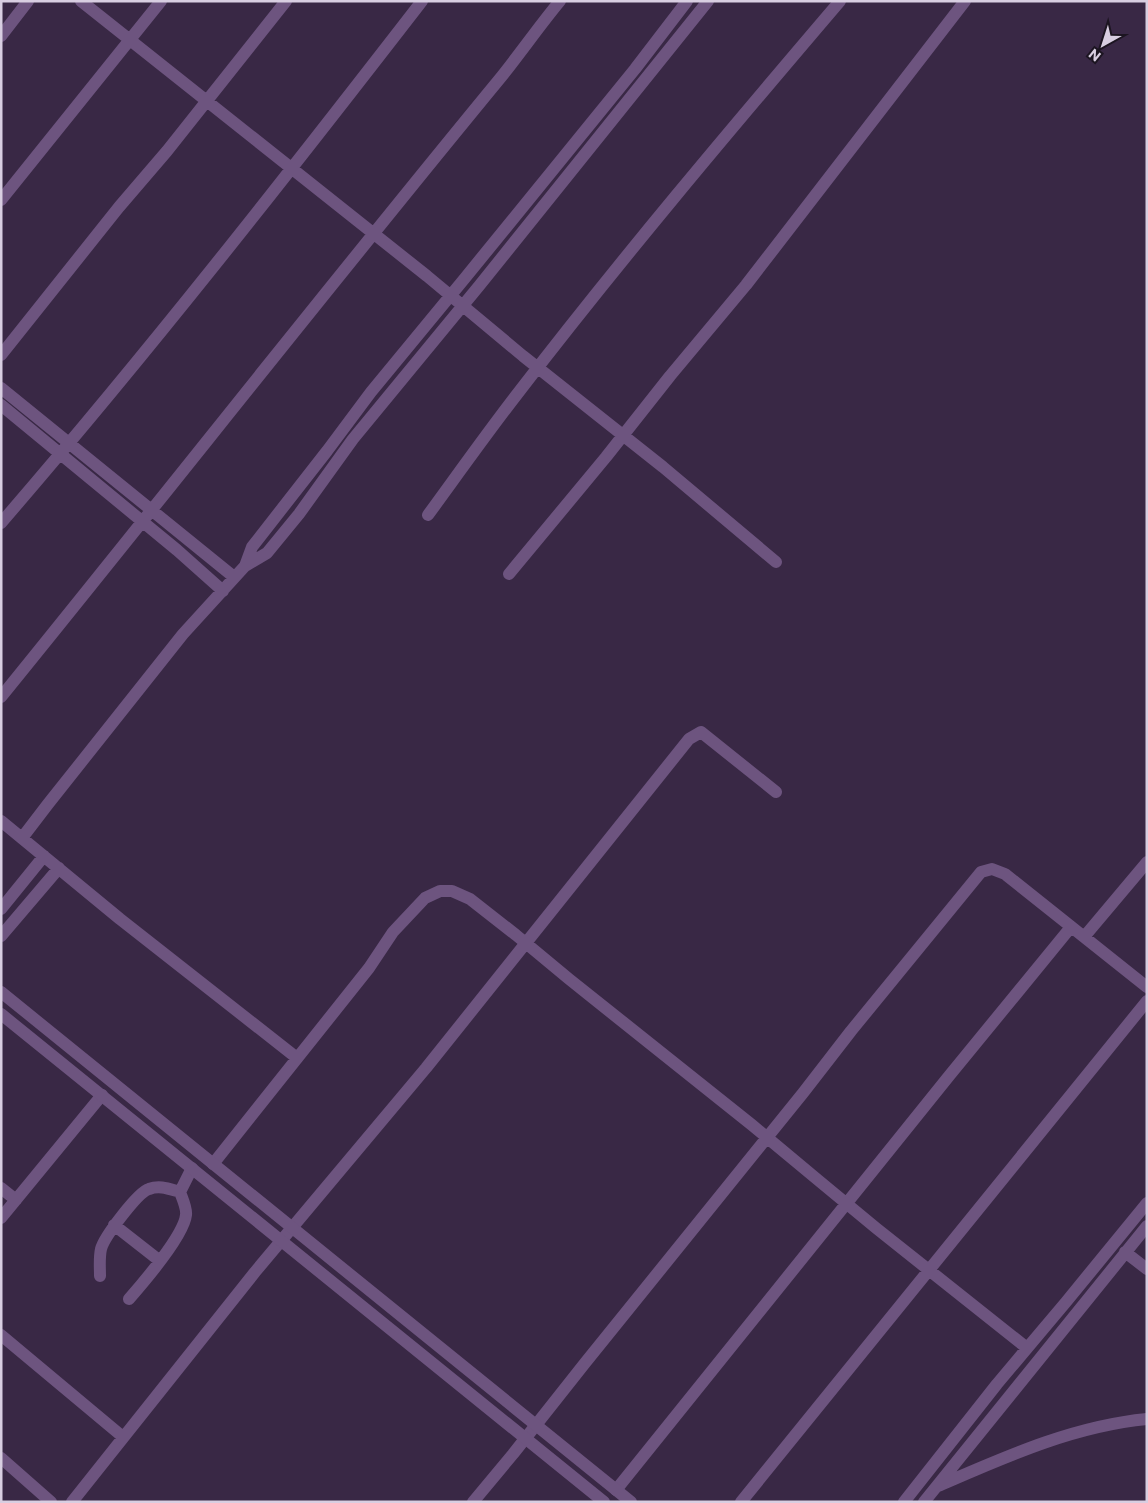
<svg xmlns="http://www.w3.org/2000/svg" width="1148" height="1503" font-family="Commissioner,sans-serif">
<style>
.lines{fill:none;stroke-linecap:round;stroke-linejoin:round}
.minor{stroke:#6d547f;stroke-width:12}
.tertiary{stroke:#6d547f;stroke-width:12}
</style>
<rect width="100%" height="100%" fill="#392845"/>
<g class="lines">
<!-- minor -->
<path class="minor" d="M81,1L427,276L523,356L663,467L776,562
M1,36L28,1
M1,200L161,1
M1,355L119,207L167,151L286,1
M1,388L234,577
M1,405L177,550L223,591
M428,515C458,474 487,433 518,393C621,259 730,130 840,1
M1,523C147,354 285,178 422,1
M245,566L252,547L327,451L371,392L465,278L635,69L687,1
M509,574L606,457L670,376L746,285L965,1
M1,697C169,490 333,281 502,76C522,51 540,25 560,1
M1,821L120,919L297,1058
M22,838L48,804L183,634L245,566L267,553L299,514L353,439L479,286L708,1
M1,909L44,856
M1,936L59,868
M1084,937L1147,862
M213,1164L369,968L393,932L425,898L440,891H452L470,899L516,935L569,979L752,1125L818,1180L876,1228L1027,1348
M1,1188L16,1200
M1,1218L102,1095
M114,1225L160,1261
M1125,1252L1147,1269
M100,1276C100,1268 99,1258 101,1249C104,1237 138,1192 149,1189C160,1185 169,1189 180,1192
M129,1299C143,1283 184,1235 186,1215C187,1208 182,1198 180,1192L192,1168
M1,1335L123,1437
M1,1458L51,1502
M938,1486C1005,1457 1073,1426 1147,1419
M616,1490L949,1076L1071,927
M72,1502L255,1272L426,1068L689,739L701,732L776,792
M473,1502L513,1454L585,1363L803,1093L851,1031L981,872L992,869L1005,874L1147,987
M741,1502L1147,1001
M904,1502L997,1384L1066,1302L1147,1203
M924,1502L1147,1226"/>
<!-- tertiary -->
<path class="tertiary" d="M1,992L631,1502
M1,1014L604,1502"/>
</g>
<!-- border -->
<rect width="1148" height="1503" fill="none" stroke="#d8cee1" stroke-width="5"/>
<!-- north arrow -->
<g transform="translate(1103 45) rotate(219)" stroke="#1c1521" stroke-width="4" paint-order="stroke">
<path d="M0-4L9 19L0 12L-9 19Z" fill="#d8cee1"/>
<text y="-8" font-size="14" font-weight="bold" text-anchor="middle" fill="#d8cee1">N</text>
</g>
</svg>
